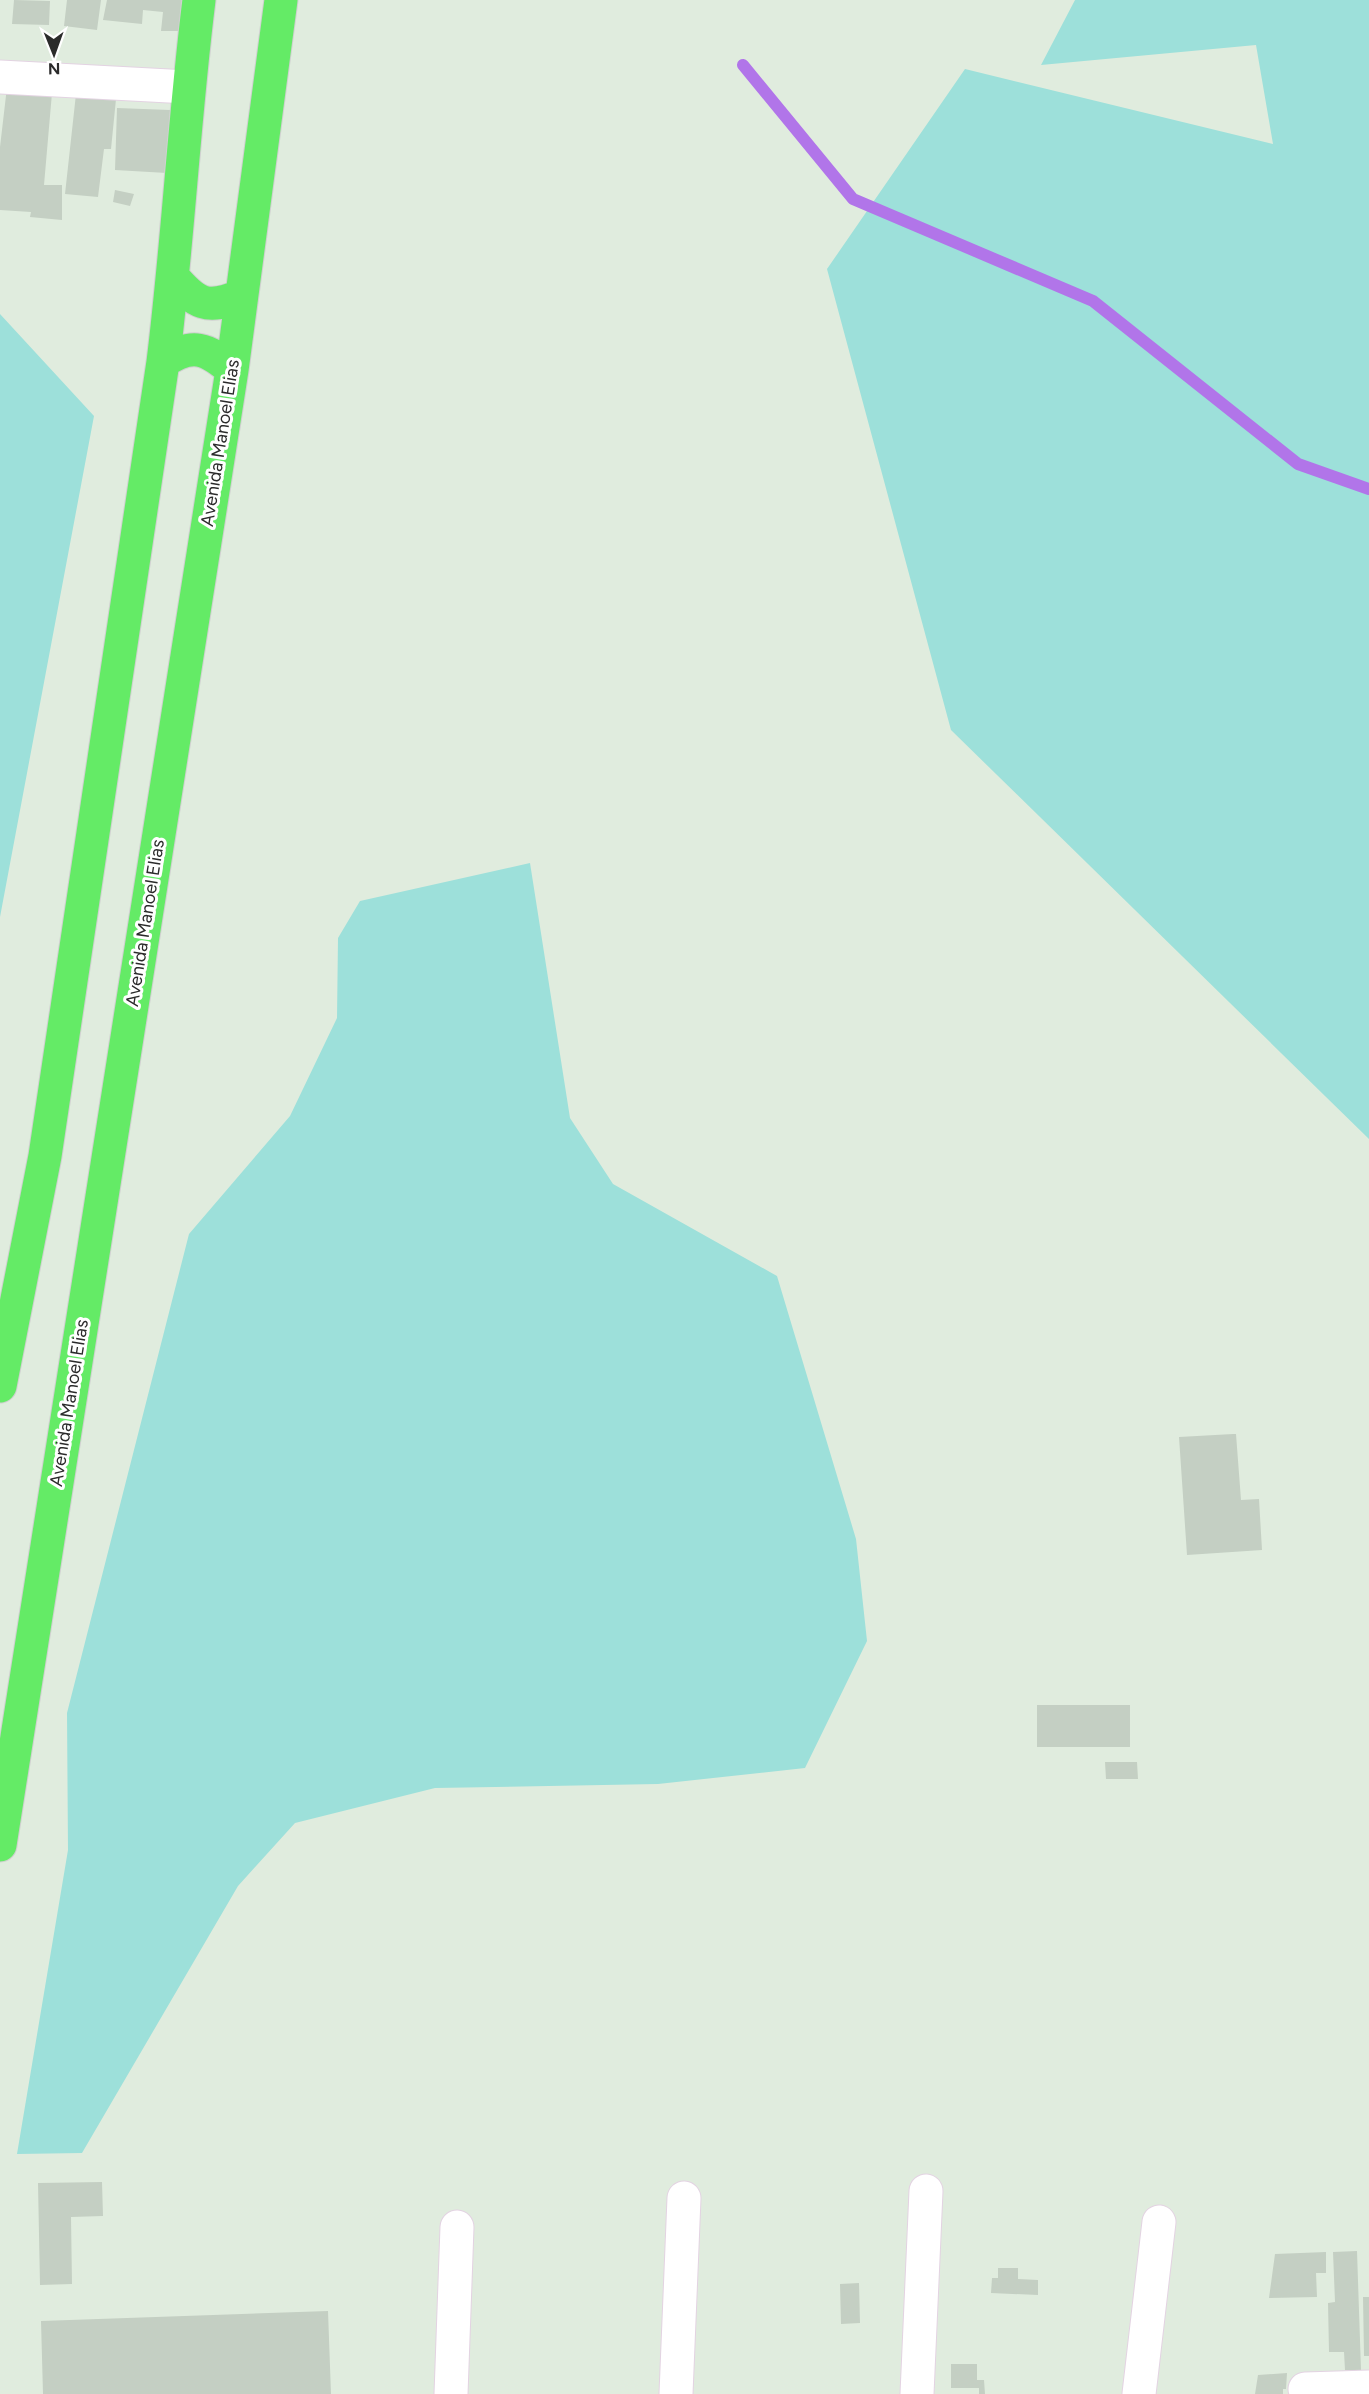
<svg xmlns="http://www.w3.org/2000/svg" width="1369" height="2394" font-family="Figtree,sans-serif">
<style>
.green{fill:#9de0da}
.lines{fill:none;stroke-linecap:round;stroke-linejoin:round}
.stream{stroke:#b175e9;stroke-width:12}
.building{fill:#c4cfc3}
.minor-casing{stroke:#e3d3e2;stroke-width:35}
.major-casing{stroke:#d0d0d0;stroke-width:35}
.minor{stroke:#fff;stroke-width:33}
.major{stroke:#64eb66;stroke-width:33}
.labels{text-anchor:middle;stroke-width:6;stroke-linejoin:round;paint-order:stroke}
.street-label{font-size:18px;fill:#2b2b2b;stroke:#fff}
</style>
<rect width="100%" height="100%" fill="#e0ecde"/>
<!-- green -->
<path class="green" d="M1075,0H1369V1139L951,730L827,269L965,69L1273,144L1256,45L1041,65Z
M0,314L94,416L0,917Z
M530,863L570,1118L613,1184L777,1276L856,1539L867,1641L805,1768L658,1784L435,1788L295,1823L238,1886L82,2153L17,2154L68,1850L67,1713L189,1234L290,1116L337,1018L338,938L360,901Z"/>
<g class="lines">
<!-- stream -->
<path class="stream" d="M743,65L853,199L1093,301L1298,464L1369,489"/>
</g>
<!-- building -->
<path class="building" d="M14,0L50,1L49,25L12,24Z
M67,0H101L97,30L64,26Z
M107,0H186L183,31H161L163,12L143,10L142,24L103,20Z
M7,87L52,93L44,185H62V220L30,217L31,212L0,210V147Z
M76,94L116,99L111,149H104L98,197L65,194Z
M117,108L170,110L167,173L115,170Z
M115,190L134,194L130,206L113,202Z
M1233,1434H1236L1241,1500L1259,1499L1262,1550L1187,1555L1179,1437Z
M1037,1705H1130V1747H1037Z
M1105,1762H1137L1138,1779H1106Z
M102,2182L103,2216L71,2217L72,2284L40,2285L38,2183Z
M1357,2251L1361,2370H1345L1344,2352H1329L1328,2303L1335,2302L1333,2252Z
M1326,2252V2273H1316L1317,2297L1269,2298L1275,2254Z
M998,2268H1018V2279L1038,2280V2295L991,2293L992,2278H998Z
M859,2283L860,2323L841,2324L840,2284Z
M1363,2297H1369V2356H1364Z
M328,2311L331,2394H43L41,2321Z
M951,2364H977V2380H984L985,2394H979V2388H951Z
M1287,2373L1286,2389H1283V2394H1255L1258,2375Z"/>
<g class="lines">
<defs>
<path id="minor" d="M0,77L188,87
M1305,2389L1369,2387
M451,2394L457,2227
M676,2394L684,2198
M917,2394L926,2191
M1139,2394L1159,2222"/>
<path id="major" d="M173,277C196,304 207,310 240,296
M163,362C192,342 207,348 232,370
M0,1386L45,1156L163,362C178,241 184,120 199,0
M0,1845L232,370L281,0"/>
</defs>
<!-- minor casing -->
<use href="#minor" class="minor-casing"/>
<!-- major casing -->
<use href="#major" class="major-casing"/>
<!-- minor -->
<use href="#minor" class="minor"/>
<!-- major -->
<use href="#major" class="major"/>
</g>
<g class="labels">
<!-- street labels -->
<g class="street-label">
<text transform="translate(220 443) rotate(-81)" y="6">Avenida Manoel Elias</text>
<text transform="translate(145 923) rotate(-81)" y="6">Avenida Manoel Elias</text>
<text transform="translate(69 1403) rotate(-81)" y="6">Avenida Manoel Elias</text>
</g>
</g>
<!-- north arrow -->
<g transform="translate(54 54) rotate(179)" stroke="#ffffff" stroke-width="4.5" paint-order="stroke">
<path d="M0-4.5L10 22L0 15L-10 22Z" fill="#2b2b2b"/>
<text y="-9" font-size="16" font-weight="bold" text-anchor="middle" fill="#2b2b2b">N</text>
</g>
</svg>
